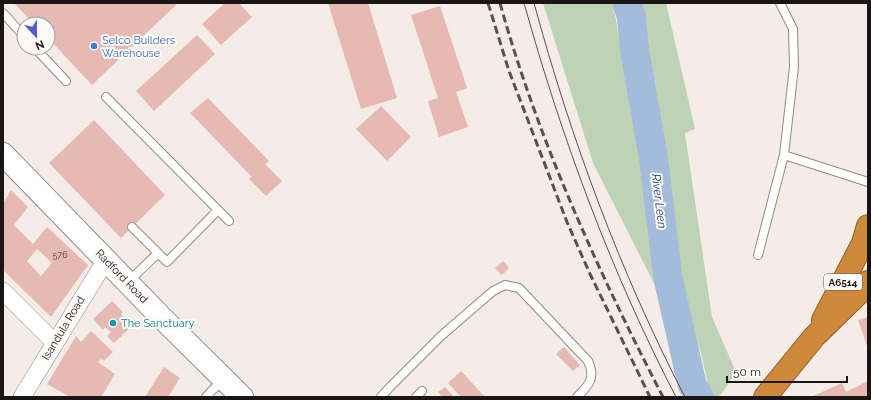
<svg xmlns="http://www.w3.org/2000/svg" width="871" height="400" font-family="Raleway,sans-serif">
<style>
.green{fill:#bed2b5}
.lines{fill:none;stroke-linecap:round;stroke-linejoin:round}
.river{stroke:#a4bbdb;stroke-width:29}
.building{fill:#e6bab2;fill-rule:evenodd}
.lane-casing{stroke:#928a86;stroke-width:10}
.street-casing{stroke:#928a86;stroke-width:18}
.secondary-casing{stroke:#928a86;stroke-width:24}
.highway-casing{stroke:#8f612d;stroke-width:24}
.lane{stroke:#fff;stroke-width:8}
.street{stroke:#fff;stroke-width:17}
.secondary{stroke:#fff;stroke-width:22}
.highway{stroke:#ce893a;stroke-width:22}
.tram{stroke:#575250;stroke-width:1}
.rail{stroke:#575250;stroke-width:3;stroke-dasharray:8 4;stroke-linecap:butt}
.shop-dot{fill:#3f7fe0;stroke:#fefaf9;stroke-width:1.5}
.culture-dot{fill:#0f9aa8;stroke:#fefaf9;stroke-width:1.5}
.labels{text-anchor:middle;stroke-width:4;stroke-linejoin:round;paint-order:stroke}
.number-label{font-size:9px;fill:#4c3f3c}
.shield{fill:#fefaf9;stroke:#5e5a59;stroke-width:1}
.shield-label{font-size:10px;font-weight:bold;fill:#191615}
.shop-label{font-size:11px;fill:#366cbe;stroke:#fefaf9;text-anchor:start}
.street-label{font-size:11px;fill:#191615;stroke:#fefaf9}
.culture-label{font-size:11px;fill:#0d838f;stroke:#fefaf9;text-anchor:start}
.water-label{font-size:12px;font-style:italic;fill:#193a63;stroke:#fefaf9}
</style>
<rect width="100%" height="100%" fill="#f5ece8"/>
<!-- green -->
<path class="green" d="M543,3H613L664,303L593,163Z
M637,3H666L695,129L685,133L712,317L736,372L723,392L718,397H711L701,353L684,298L672,219L665,147L657,95L644,27Z"/>
<g class="lines">
<!-- river -->
<path class="river" d="M627,3L631,15L635,53L653,155L668,278L692,384L699,397"/>
</g>
<!-- building -->
<path class="building" d="M14,3H178L92,85L48,38V24H34Z
M225,3H239L252,17L221,45L202,24Z
M328,3H368L397,98L361,109Z
M440,6L467,88L456,92L468,127L439,137L428,101L438,98L411,15Z
M197,35L215,54L154,111L136,91Z
M208,98L269,161L265,164L282,181L266,196L249,179L252,177L190,113Z
M381,106L411,137L387,161L356,129Z
M94,120L165,195L121,238L49,163Z
M11,190L28,207L14,225L33,244L47,227L88,265L51,317L3,270V204ZM37,249L52,263L41,276L27,261Z
M503,261L509,268L502,275L495,268Z
M112,301L123,312L121,314L132,326L114,343L107,336L111,332L105,327L103,330L93,319Z
M868,317V346H867L858,320Z
M91,331L113,352L104,361L101,359L98,362L115,374L101,397H70L47,384L76,336L81,342Z
M564,347L580,365L573,371L556,354Z
M164,367L180,378L168,397H145Z
M461,371L485,397H461L448,383Z
M868,381V395L863,397H811L842,383L846,392Z
M445,387L454,397H442L438,392Z"/>
<g class="lines">
<defs>
<path id="lane" d="M780,3L793,29L794,67L784,155
M3,13L24,36
M35,48L66,81
M106,97L229,221
M132,227L167,262L218,210
M758,255L784,155L868,182
M128,282L158,253
M206,397L223,379
M381,397L389,388L441,336L493,291L505,285L519,288L588,361C596,378 589,385 577,397
M416,397L422,391"/>
<path id="street" d="M3,291L54,342
M22,397L106,260"/>
<path id="secondary" d="M3,154L161,317L242,397"/>
<path id="highway" d="M823,320L863,243L868,226
M765,397L814,337L864,288L868,282"/>
</defs>
<!-- lane casing -->
<use href="#lane" class="lane-casing"/>
<!-- street casing -->
<use href="#street" class="street-casing"/>
<!-- secondary casing -->
<use href="#secondary" class="secondary-casing"/>
<!-- highway casing -->
<use href="#highway" class="highway-casing"/>
<!-- lane -->
<use href="#lane" class="lane"/>
<!-- street -->
<use href="#street" class="street"/>
<!-- secondary -->
<use href="#secondary" class="secondary"/>
<!-- highway -->
<use href="#highway" class="highway"/>
<!-- tram -->
<path class="tram" d="M524,3C562,139 611,272 676,397
M534,3C571,139 620,272 685,397"/>
<!-- rail -->
<path class="rail" d="M488,3L509,71L567,222L590,274L650,397
M500,3C538,140 598,271 663,397"/>
</g>
<!-- markers -->
<circle class="shop-dot" cx="94" cy="46" r="4"/>
<circle class="culture-dot" cx="113" cy="323" r="4"/>
<g class="labels">
<!-- number labels -->
<g class="number-label">
<text x="60" y="258">576</text>
</g>
<!-- shield labels -->
<rect class="shield" x="824" y="274" width="38" height="16" rx="3"/>
<g class="shield-label">
<text x="843" y="286">A6514</text>
</g>
<!-- shop labels -->
<g class="shop-label">
<text x="102" y="44">Selco Builders<tspan x="102" dy="13">Warehouse</tspan></text>
</g>
<!-- street labels -->
<g class="street-label">
<text transform="translate(122 276) rotate(46)" y="4">Radford Road</text>
<text transform="translate(63 328) rotate(-59)" y="4">Isandula Road</text>
</g>
<!-- culture labels -->
<g class="culture-label">
<text x="121" y="327">The Sanctuary</text>
</g>
<!-- water labels -->
<g class="water-label">
<text transform="translate(659 201) rotate(83)" y="4">River Leen</text>
</g>
</g>
<!-- border -->
<rect width="871" height="400" fill="none" stroke="#191615" stroke-width="8"/>
<!-- north arrow -->
<g transform="translate(36 36) rotate(158)"><circle r="19" fill="#fefaf9" stroke="#a29f9e"/>
<path d="M0-3L7 15L0 10L-7 15Z" fill="#5659d0"/>
<text y="-6" font-size="11" font-weight="bold" text-anchor="middle" fill="#191615">N</text>
</g>
<!-- scale -->
<path d="M727 376v6h120v-6" fill="none" stroke="#191615" stroke-width="2"/>
<text x="733" y="376" font-size="12" fill="#191615" stroke="#fefaf9" stroke-width="3" paint-order="stroke">50 m</text>
</svg>
